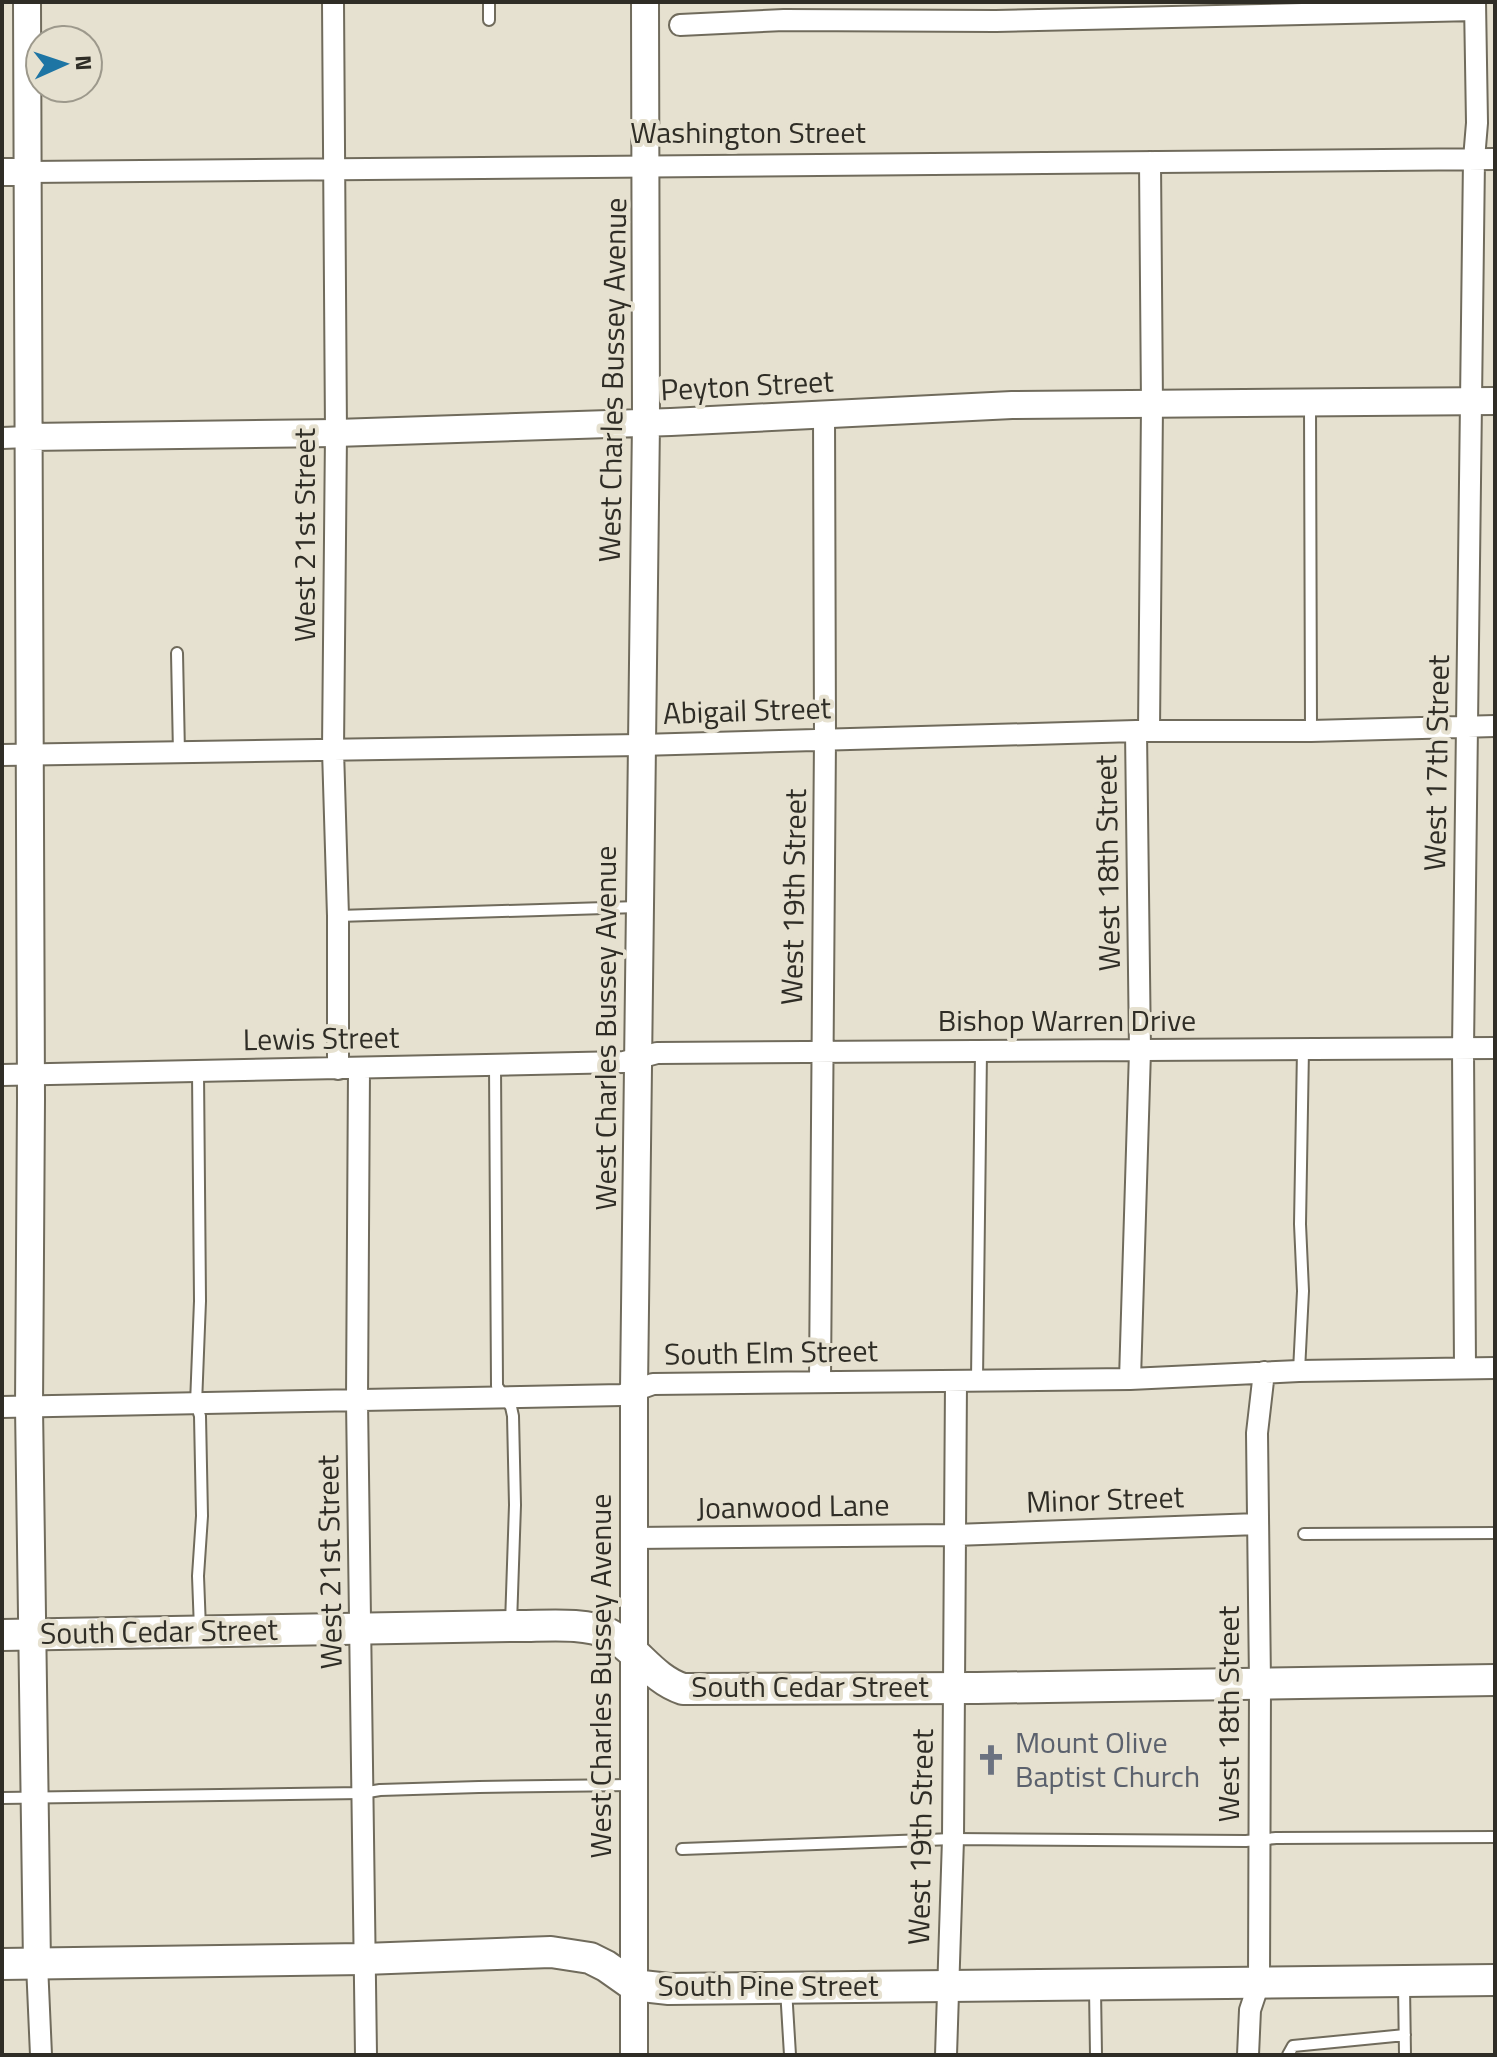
<svg xmlns="http://www.w3.org/2000/svg" width="1497" height="2057" font-family="'Titillium Web',sans-serif">
<style>
.lines{fill:none;stroke-linecap:round;stroke-linejoin:round}
.service-casing{stroke:#706b5c;stroke-width:14}
.minor-casing{stroke:#706b5c;stroke-width:24}
.tertiary-casing{stroke:#706b5c;stroke-width:30}
.secondary-casing{stroke:#706b5c;stroke-width:34}
.service{stroke:#fff;stroke-width:10}
.minor{stroke:#fff;stroke-width:20}
.tertiary{stroke:#fff;stroke-width:26}
.secondary{stroke:#fff;stroke-width:30}
.labels{text-anchor:middle;stroke-width:8;stroke-linejoin:round;paint-order:stroke}
.street-label{font-size:30px;fill:#2f2d26;stroke:#e6e1d0}
.worship-label{font-size:30px;fill:#5b616d;stroke:#e6e1d0;text-anchor:start}
</style>
<rect width="100%" height="100%" fill="#e6e1d0"/>
<g class="lines">
<defs>
<path id="service" d="M489,2V20
M1310,405L1311,731
M177,653L179,754
M338,916L638,907
M495,1065L497,1386L511,1407L513,1416L515,1505L511,1624
M198,1072L200,1301L196,1404L200,1416L202,1516L198,1576L200,1629
M1299,1371L1303,1291L1300,1224L1303,1049
M977,1380L981,1051
M1304,1534L1495,1533
M2,1798L362,1793L380,1790L479,1787L632,1785
M682,1849L953,1839L1246,1841L1276,1838L1495,1837
M1404,1985L1405,2055
M786,1989L790,2055
M1095,1989L1096,2055
M1288,2055L1293,2046L1405,2035"/>
<path id="minor" d="M333,2L336,433L333,750L338,916V1069
M680,25L784,20L996,21L1475,10
M28,172L1495,159
M2,438L28,437
M1149,731L1152,405L1150,162
M2,755L640,745L1136,731H1311L1495,726
M359,1069L357,1401L366,2055
M2,1075L624,1062L657,1053L1495,1048
M1465,1368L1463,1049L1474,159L1477,123L1475,2
M1130,1379L1140,1051L1136,731
M820,1380L825,738L824,414
M2,1407L622,1395L653,1384L1130,1379L1299,1371L1495,1368
M633,1538L954,1535L1258,1524
M37,1964L41,2055
M946,2055L953,1839L956,1381
M1248,2055L1250,2010L1259,1983L1260,1682L1257,1433L1264,1372"/>
<path id="tertiary" d="M27,2L31,1099L29,1407L37,1964
M2,172H28
M28,437L336,433L671,422L1012,405L1495,401
M634,2055V1389L646,422L645,2"/>
<path id="secondary" d="M2,1635L511,1626C539,1627 584,1621 609,1634C637,1649 652,1679 683,1689L977,1688L1495,1680
M2,1964L364,1959L551,1952L590,1958L606,1966L633,1985L669,1989L1495,1980"/>
</defs>
<!-- service casing -->
<use href="#service" class="service-casing"/>
<!-- minor casing -->
<use href="#minor" class="minor-casing"/>
<!-- tertiary casing -->
<use href="#tertiary" class="tertiary-casing"/>
<!-- secondary casing -->
<use href="#secondary" class="secondary-casing"/>
<!-- service -->
<use href="#service" class="service"/>
<!-- minor -->
<use href="#minor" class="minor"/>
<!-- tertiary -->
<use href="#tertiary" class="tertiary"/>
<!-- secondary -->
<use href="#secondary" class="secondary"/>
</g>
<!-- icons -->
<defs>
<symbol id="church-bare" viewBox="-9 -9 18 18"><path d="M-1.2-6h2.4v3.5h3.3v2.4h-3.3V6h-2.4V-.1h-3.3v-2.4h3.3Z" fill="#6b7280" stroke="#e6e1d0" stroke-width="2.5" paint-order="stroke"/></symbol>
</defs>
<g fill-rule="evenodd">
<use href="#church-bare" x="969" y="1738" width="44" height="44"/>
</g>
<g class="labels">
<!-- street labels -->
<g class="street-label">
<text x="748" y="143">Washington Street</text>
<text transform="translate(613 380) rotate(-89)" y="10">West Charles Bussey Avenue</text>
<text transform="translate(747 386) rotate(-3)" y="10">Peyton Street</text>
<text transform="translate(305 535) rotate(-90)" y="10">West 21st Street</text>
<text transform="translate(747 711) rotate(-2)" y="10">Abigail Street</text>
<text transform="translate(1437 763) rotate(-89)" y="10">West 17th Street</text>
<text transform="translate(1108 863) rotate(-91)" y="10">West 18th Street</text>
<text transform="translate(794 897) rotate(-89)" y="10">West 19th Street</text>
<text x="1067" y="1031">Bishop Warren Drive</text>
<text transform="translate(606 1028) rotate(-90)" y="10">West Charles Bussey Avenue</text>
<text transform="translate(321 1039) rotate(-1)" y="10">Lewis Street</text>
<text transform="translate(771 1353) rotate(-1)" y="10">South Elm Street</text>
<text transform="translate(1105 1500) rotate(-2)" y="10">Minor Street</text>
<text transform="translate(793 1507) rotate(-1)" y="10">Joanwood Lane</text>
<text transform="translate(330 1562) rotate(-91)" y="10">West 21st Street</text>
<text transform="translate(159 1632) rotate(-1)" y="10">South Cedar Street</text>
<text transform="translate(601 1676) rotate(-90)" y="10">West Charles Bussey Avenue</text>
<text x="810" y="1697">South Cedar Street</text>
<text transform="translate(1229 1714) rotate(-90)" y="10">West 18th Street</text>
<text transform="translate(921 1837) rotate(-89)" y="10">West 19th Street</text>
<text x="768" y="1996">South Pine Street</text>
</g>
<!-- worship labels -->
<g class="worship-label">
<text x="1015" y="1753">Mount Olive<tspan x="1015" dy="34">Baptist Church</tspan></text>
</g>
</g>
<!-- border -->
<rect width="1497" height="2057" fill="none" stroke="#2f2d26" stroke-width="8"/>
<!-- north arrow -->
<g transform="translate(64 64) rotate(87)"><circle r="38" fill="#e6e1d0" stroke="#9d998c" stroke-width="2"/>
<path d="M0-6L14 30L0 20L-14 30Z" fill="#1e75a4"/>
<text y="-12" font-size="22" font-weight="bold" text-anchor="middle" fill="#2f2d26">N</text>
</g>
</svg>
